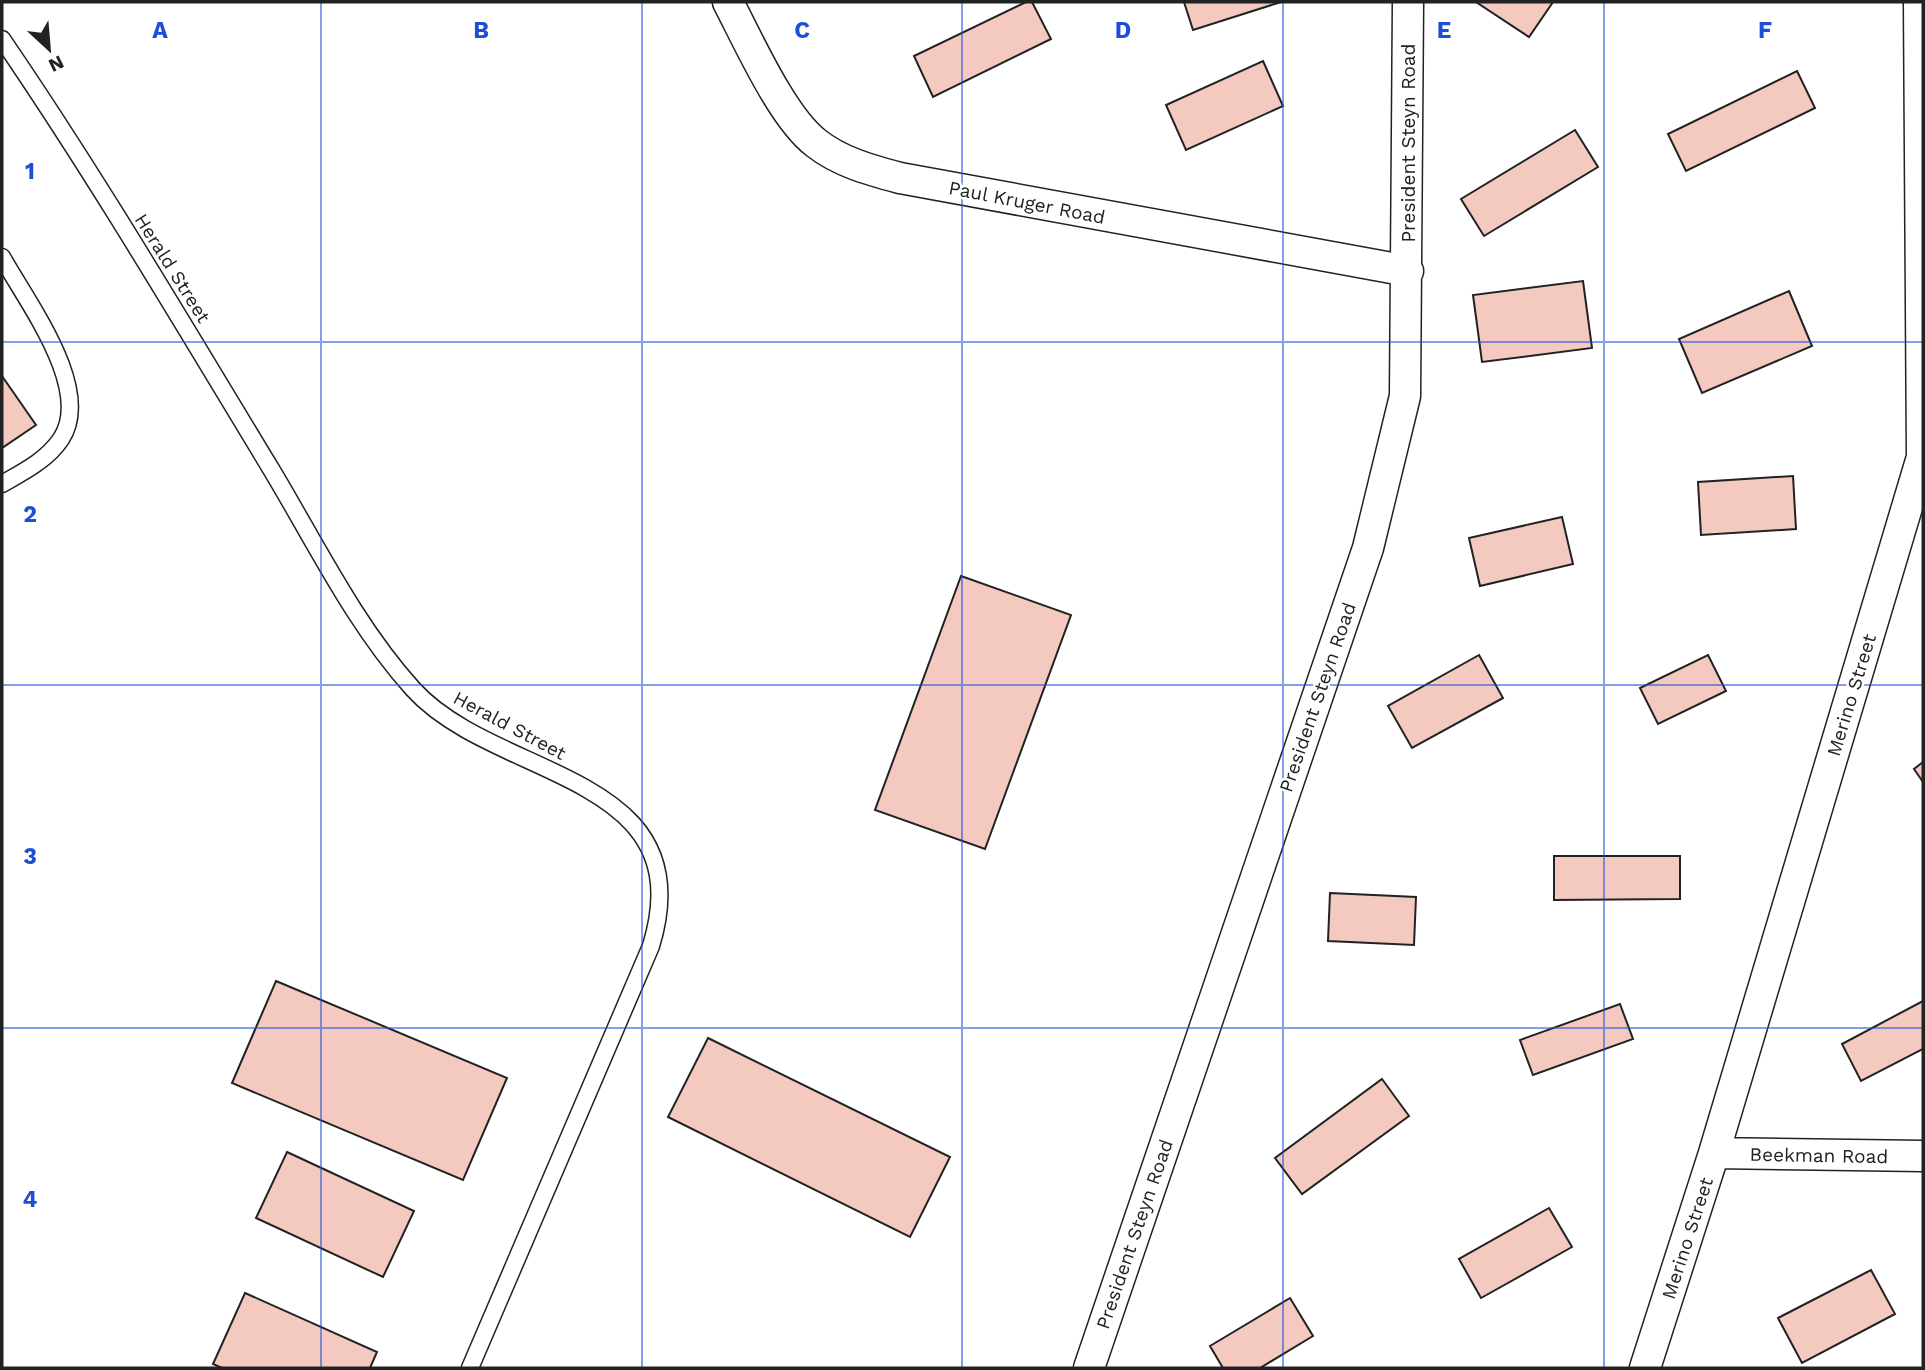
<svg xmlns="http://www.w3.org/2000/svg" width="1925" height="1370" font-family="'Work Sans',sans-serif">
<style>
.building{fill:#f3c9c0;stroke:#222;stroke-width:2}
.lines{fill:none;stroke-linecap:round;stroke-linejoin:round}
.lane-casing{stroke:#222;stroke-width:19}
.street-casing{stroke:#222;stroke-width:33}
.lane{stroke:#fff;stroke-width:16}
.street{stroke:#fff;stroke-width:30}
.grid{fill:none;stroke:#1d4ed8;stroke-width:2;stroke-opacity:0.55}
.labels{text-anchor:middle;stroke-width:5;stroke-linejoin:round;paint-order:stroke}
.street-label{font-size:19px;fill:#222;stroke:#fff}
.grid-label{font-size:23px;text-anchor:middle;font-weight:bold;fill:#1d4ed8;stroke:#fff;stroke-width:5;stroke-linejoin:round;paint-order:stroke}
</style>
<rect width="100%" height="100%" fill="#fff"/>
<!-- building -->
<path class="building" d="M1026,2H1032L1051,39L933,97L914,56Z
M1184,2H1281L1193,30Z
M1476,2H1553L1529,37Z
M1263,61L1283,106L1186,150L1166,105Z
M1797,71L1815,108L1686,171L1668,134Z
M1575,130L1598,167L1484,236L1461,199Z
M1583,281L1592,348L1482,362L1473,295Z
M1789,291L1812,346L1702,393L1679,339Z
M2,376L36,425L2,448Z
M1793,476L1796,529L1701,535L1698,482Z
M1562,517L1573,564L1480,586L1469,538Z
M961,576L1071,615L985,849L875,810Z
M1479,655L1503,698L1412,748L1388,706Z
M1708,655L1726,691L1658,724L1640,688Z
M1923,762V782L1914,769Z
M1554,856H1680V899L1554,900Z
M1330,893L1416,897L1414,945L1328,941Z
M276,981L507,1078L463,1180L232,1083Z
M1923,1001V1049L1861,1081L1842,1044Z
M1620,1004L1633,1039L1533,1075L1520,1040Z
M708,1038L950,1157L910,1237L668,1117Z
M1382,1079L1409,1116L1302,1194L1275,1158Z
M287,1152L414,1211L383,1277L256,1218Z
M1549,1208L1572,1247L1481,1298L1459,1259Z
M1871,1270L1895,1314L1802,1363L1778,1318Z
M245,1293L377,1352L370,1368H222L213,1364Z
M1290,1298L1313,1336L1260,1368H1223L1210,1346Z"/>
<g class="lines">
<defs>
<path id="lane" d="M2,39C97,178 183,324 271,469C315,542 355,625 413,689C496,781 704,772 651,946L470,1368
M2,257C26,301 94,389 61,439C47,460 23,472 2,484"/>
<path id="street" d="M728,2C748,40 782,117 816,143C840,162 870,170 900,178L1408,271
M1714,1153L1923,1156
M1089,1368L1368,548L1405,396L1408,2
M1645,1368L1714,1153L1922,457L1919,2"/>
</defs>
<!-- lane casing -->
<use href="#lane" class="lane-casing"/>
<!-- street casing -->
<use href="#street" class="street-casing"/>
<!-- lane -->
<use href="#lane" class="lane"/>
<!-- street -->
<use href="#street" class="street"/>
</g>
<!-- grid -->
<path class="grid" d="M321,2V1368M642,2V1368M962,2V1368M1283,2V1368M1604,2V1368M2,342H1923M2,685H1923M2,1028H1923"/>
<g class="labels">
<!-- street labels -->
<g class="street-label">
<text transform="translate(1408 143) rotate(-90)" y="7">President Steyn Road</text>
<text transform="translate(1027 202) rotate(11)" y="7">Paul Kruger Road</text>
<text transform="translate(173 268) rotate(58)" y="7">Herald Street</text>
<text transform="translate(1851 695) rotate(-73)" y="7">Merino Street</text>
<text transform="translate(1317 697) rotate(-71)" y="7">President Steyn Road</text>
<text transform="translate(510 725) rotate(28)" y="7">Herald Street</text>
<text transform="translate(1819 1155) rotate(1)" y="7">Beekman Road</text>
<text transform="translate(1134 1234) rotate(-71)" y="7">President Steyn Road</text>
<text transform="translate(1687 1238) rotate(-72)" y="7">Merino Street</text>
</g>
</g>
<g class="grid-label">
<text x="160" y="38">A</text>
<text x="481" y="38">B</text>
<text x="802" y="38">C</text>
<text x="1123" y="38">D</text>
<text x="1444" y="38">E</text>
<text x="1765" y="38">F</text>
<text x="30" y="179">1</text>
<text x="30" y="522">2</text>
<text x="30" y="864">3</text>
<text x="30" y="1207">4</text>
</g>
<!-- border -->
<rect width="1925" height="1370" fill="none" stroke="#222222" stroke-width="7"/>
<!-- north arrow -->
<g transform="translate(49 49) rotate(154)" stroke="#ffffff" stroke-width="5" paint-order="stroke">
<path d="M0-5L12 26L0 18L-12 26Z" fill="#222222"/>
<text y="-10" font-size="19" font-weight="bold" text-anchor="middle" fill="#222222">N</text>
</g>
</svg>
